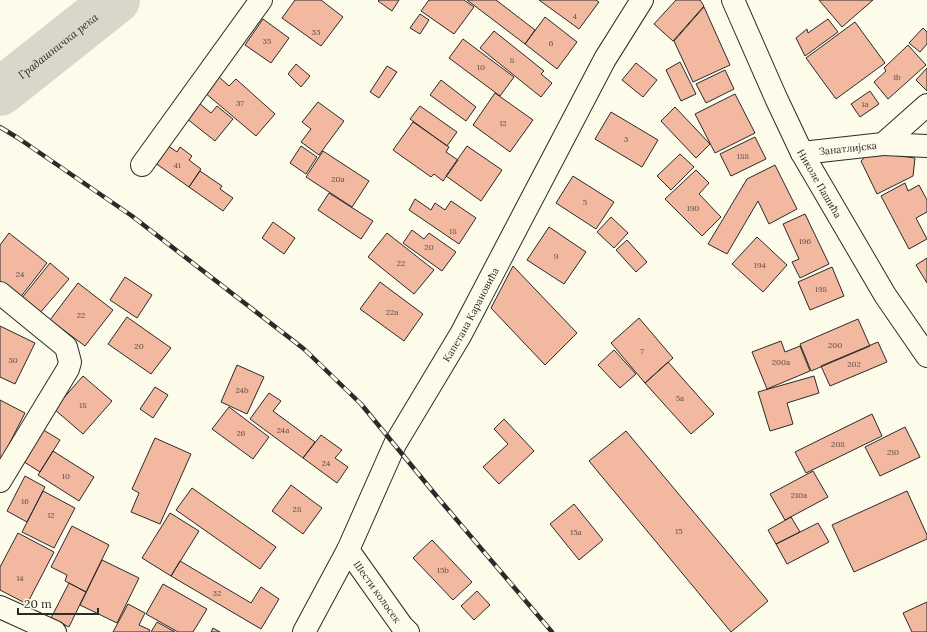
<svg xmlns="http://www.w3.org/2000/svg" width="927" height="632" font-family="Lora,serif">
<style>
.lines{fill:none;stroke-linecap:round;stroke-linejoin:round}
.river{stroke:#d8d7c9;stroke-width:48}
.building{fill:#f2b8a0;stroke:#2b2b2b}
.minor-casing{stroke:#2b2b2b;stroke-width:24}
.secondary-casing{stroke:#2b2b2b;stroke-width:24}
.minor{stroke:#fdfbea;stroke-width:22}
.secondary{stroke:#fdfbea;stroke-width:22}
.rail-casing{stroke:#2b2b2b;stroke-width:4.5}
.rail{stroke:#fdfbea;stroke-width:3;stroke-dasharray:9;stroke-linecap:butt}
.labels{text-anchor:middle;stroke-width:3;stroke-linejoin:round;paint-order:stroke}
.number-label{font-size:8px;fill:#5d4e48}
.street-label{font-size:10px;fill:#2b2b2b;stroke:#fdfbea}
.water-label{font-size:11px;font-style:italic;fill:#2b2b2b;stroke:#fdfbea}
</style>
<rect width="100%" height="100%" fill="#fdfbea"/>
<g class="lines">
<!-- river -->
<path class="river" id="s1" d="M0,92L116,0"/>
</g>
<!-- building -->
<path class="building" d="M295,0H321L343,17L321,46L282,18Z
M379,0H399L392,11L378,1Z
M429,0H464L474,7L454,34L421,11Z
M467,0H496L535,30L525,44Z
M539,0H596L599,2L579,29Z
M676,0H700L704,6L673,41L654,24Z
M819,0H873L842,27Z
M704,7L730,65L693,82L674,41Z
M420,14L429,20L420,34L410,28Z
M545,17L577,42L557,69L525,44Z
M263,19L289,38L271,63L245,45Z
M828,19L838,32L805,56L796,38L807,29L808,33Z
M855,22L885,63L836,99L806,58Z
M923,28L927,32V44L920,52L909,43Z
M494,31L544,71L541,74L552,83L541,97L480,48Z
M463,39L514,77L500,96L449,58Z
M908,45L926,65L888,99L874,82L886,71L884,68Z
M680,62L696,94L681,101L666,70Z
M636,63L657,80L643,97L622,80Z
M296,64L310,76L301,87L288,74Z
M387,66L397,72L379,98L370,92Z
M927,68V91L916,80Z
M725,70L734,89L706,103L696,84Z
M218,76L229,86L236,79L275,114L256,136L204,92Z
M441,80L476,107L466,121L430,95Z
M870,91L879,104L860,117L851,104Z
M495,93L533,120L510,152L473,125Z
M735,94L755,133L715,153L695,114Z
M318,102L344,121L319,155L301,142L311,129L302,122Z
M199,103L211,113L217,106L233,119L215,141L186,118Z
M420,106L457,132L447,146L410,119Z
M675,107L710,144L696,158L661,121Z
M611,112L658,140L642,167L595,139Z
M413,122L449,147L446,152L458,160L443,181L434,174L431,177L393,150Z
M755,137L766,159L731,176L720,154Z
M164,143L177,152L180,147L192,156L189,160L201,169L189,187L151,160Z
M301,146L317,157L306,174L290,163Z
M467,146L502,170L481,201L446,176Z
M323,151L369,181L352,207L306,177Z
M870,152L915,158L913,176L877,194L861,161Z
M680,154L694,167L671,190L657,176Z
M775,165L797,209L769,224L758,201L727,254L708,244L747,179Z
M696,170L709,183L699,194L721,217L702,236L665,199Z
M200,171L222,186L220,189L233,198L223,211L189,187Z
M573,176L614,202L596,229L556,203Z
M905,183L908,191L919,185L927,200V212L916,218L927,239L909,249L881,196Z
M329,193L373,221L361,239L318,210Z
M415,199L431,210L435,203L445,210L451,201L476,218L459,244L409,210Z
M805,214L829,264L800,278L792,262L799,259L783,224Z
M611,217L628,233L614,248L597,232Z
M273,222L295,238L284,254L262,238Z
M549,227L586,252L564,284L527,260Z
M412,230L424,239L429,233L456,252L442,271L403,243Z
M9,233L47,263L19,299L0,284V245Z
M387,233L434,270L414,294L368,257Z
M757,237L787,265L763,292L732,264Z
M627,240L647,262L636,272L616,250Z
M927,258V283L916,265Z
M50,263L69,279L39,314L21,299Z
M513,266L577,333L545,365L491,308Z
M832,267L844,296L810,310L798,282Z
M125,277L152,295L137,318L110,300Z
M380,282L423,314L404,341L360,309Z
M78,283L113,310L85,346L50,320Z
M127,317L171,348L151,374L108,344Z
M639,318L673,358L645,383L611,343Z
M858,319L870,346L811,371L800,344Z
M0,326L35,343L15,384L0,377Z
M781,341L785,352L800,346L810,371L767,389L752,352Z
M878,342L887,362L830,386L821,366Z
M614,350L636,374L620,388L598,365Z
M668,362L714,414L691,434L645,383Z
M237,365L264,377L247,414L221,402Z
M83,376L112,401L83,434L54,409Z
M814,376L819,393L787,403L793,424L770,431L758,392Z
M155,387L168,395L153,418L140,409Z
M269,393L281,401L273,411L315,442L303,458L250,419Z
M0,400L25,413L0,462Z
M229,407L269,437L253,459L212,429Z
M872,414L882,436L806,473L795,452Z
M504,419L534,451L499,484L483,467L508,444L494,429Z
M37,426L60,440L40,472L18,458Z
M905,427L920,457L880,476L865,447Z
M626,431L768,601L731,632L589,461Z
M321,435L342,450L335,458L348,467L337,483L303,458Z
M155,438L191,454L160,524L131,512L139,493L132,489Z
M53,451L94,477L79,501L38,475Z
M813,471L828,497L785,520L770,494Z
M25,476L45,487L27,522L7,511Z
M291,485L322,508L303,534L272,511Z
M192,488L276,547L260,569L176,510Z
M43,491L75,508L54,548L22,532Z
M907,491L927,535V539L854,572L832,525Z
M574,504L603,540L579,560L550,524Z
M170,513L199,531L171,576L142,558Z
M791,517L800,532L776,544L768,530Z
M818,523L829,542L787,564L776,544Z
M72,526L109,545L86,592L65,581L67,575L51,567Z
M18,533L54,552L27,604L0,590V567Z
M432,540L472,582L453,600L413,558Z
M102,560L139,578L117,623L80,605Z
M180,561L251,603L261,587L279,599L261,629L171,576Z
M69,583L86,592L69,627L51,618Z
M163,584L207,609L193,632H178L146,614Z
M477,591L490,605L474,620L461,606Z
M927,602V632H912L903,613Z
M128,604L145,613L139,625L150,630L149,632H113Z
M157,622L175,632H151Z
M213,628L220,632H211Z"/>
<g class="lines">
<defs>
<g id="minor">
<path d="M883,144L927,146"/>
<path id="s2" d="M802,153L883,144L927,105"/>
<path d="M142,165L261,0"/>
<path d="M0,293L66,347L70,362L68,369L0,481"/>
<path id="s3" d="M348,550L402,626L408,632"/>
<path d="M0,607L55,632"/>
<path id="s4" d="M304,632L348,550L395,444L461,334L605,59L642,0"/>
</g>
<g id="secondary">
<path id="s5" d="M733,0L776,98L802,153L885,295L927,356"/>
</g>
</defs>
<!-- minor casing -->
<use href="#minor" class="minor-casing"/>
<!-- secondary casing -->
<use href="#secondary" class="secondary-casing"/>
<!-- minor -->
<use href="#minor" class="minor"/>
<!-- secondary -->
<use href="#secondary" class="secondary"/>
<defs>
<path id="rail" d="M0,127L18,138L132,216L304,349L361,404L439,499L552,632"/>
</defs>
<!-- rail casing -->
<use href="#rail" class="rail-casing"/>
<!-- rail -->
<use href="#rail" class="rail"/>
</g>
<g class="labels">
<!-- number labels -->
<g class="number-label">
<text x="575" y="19">4</text>
<text x="316" y="35">33</text>
<text x="267" y="44">35</text>
<text x="551" y="46">6</text>
<text x="512" y="63">8</text>
<text x="481" y="70">10</text>
<text x="897" y="80">1b</text>
<text x="240" y="106">37</text>
<text x="865" y="107">1a</text>
<text x="503" y="126">12</text>
<text x="626" y="142">3</text>
<text x="743" y="159">188</text>
<text x="177" y="168">41</text>
<text x="338" y="182">20a</text>
<text x="585" y="205">5</text>
<text x="693" y="211">190</text>
<text x="453" y="234">18</text>
<text x="805" y="244">196</text>
<text x="429" y="250">20</text>
<text x="556" y="259">9</text>
<text x="401" y="266">22</text>
<text x="760" y="268">194</text>
<text x="20" y="277">24</text>
<text x="821" y="292">198</text>
<text x="392" y="315">22a</text>
<text x="81" y="318">22</text>
<text x="835" y="348">200</text>
<text x="139" y="349">20</text>
<text x="642" y="354">7</text>
<text x="13" y="363">30</text>
<text x="781" y="365">200a</text>
<text x="854" y="367">202</text>
<text x="242" y="393">24b</text>
<text x="680" y="401">5a</text>
<text x="83" y="408">18</text>
<text x="283" y="433">24a</text>
<text x="241" y="436">26</text>
<text x="838" y="447">208</text>
<text x="893" y="455">210</text>
<text x="326" y="466">24</text>
<text x="66" y="479">10</text>
<text x="799" y="498">210a</text>
<text x="25" y="504">16</text>
<text x="297" y="512">28</text>
<text x="51" y="518">12</text>
<text x="679" y="534">15</text>
<text x="576" y="535">15a</text>
<text x="443" y="573">15b</text>
<text x="20" y="581">14</text>
<text x="217" y="596">32</text>
</g>
<!-- street labels -->
<g class="street-label">
<text dy="4" stroke="none"><textPath href="#s2" startOffset="46">Занатлијска</textPath></text>
<text dy="4" stroke="none"><textPath href="#s5" startOffset="203">Николе Пашића</textPath></text>
<text dy="4" stroke="none"><textPath href="#s4" startOffset="359">Капетана Карановића</textPath></text>
<text dy="4" stroke="none"><textPath href="#s3" startOffset="51">Шести колосек</textPath></text>
</g>
<!-- water labels -->
<g class="water-label">
<text dy="4" stroke="none"><textPath href="#s1" startOffset="74">Градашничка река</textPath></text>
</g>
</g>
<!-- scale -->
<path d="M18 608v6h80v-6" fill="none" stroke="#2b2b2b" stroke-width="2"/>
<text x="24" y="608" font-size="12" fill="#2b2b2b" stroke="#fdfbea" stroke-width="3" paint-order="stroke">20 m</text>
</svg>
